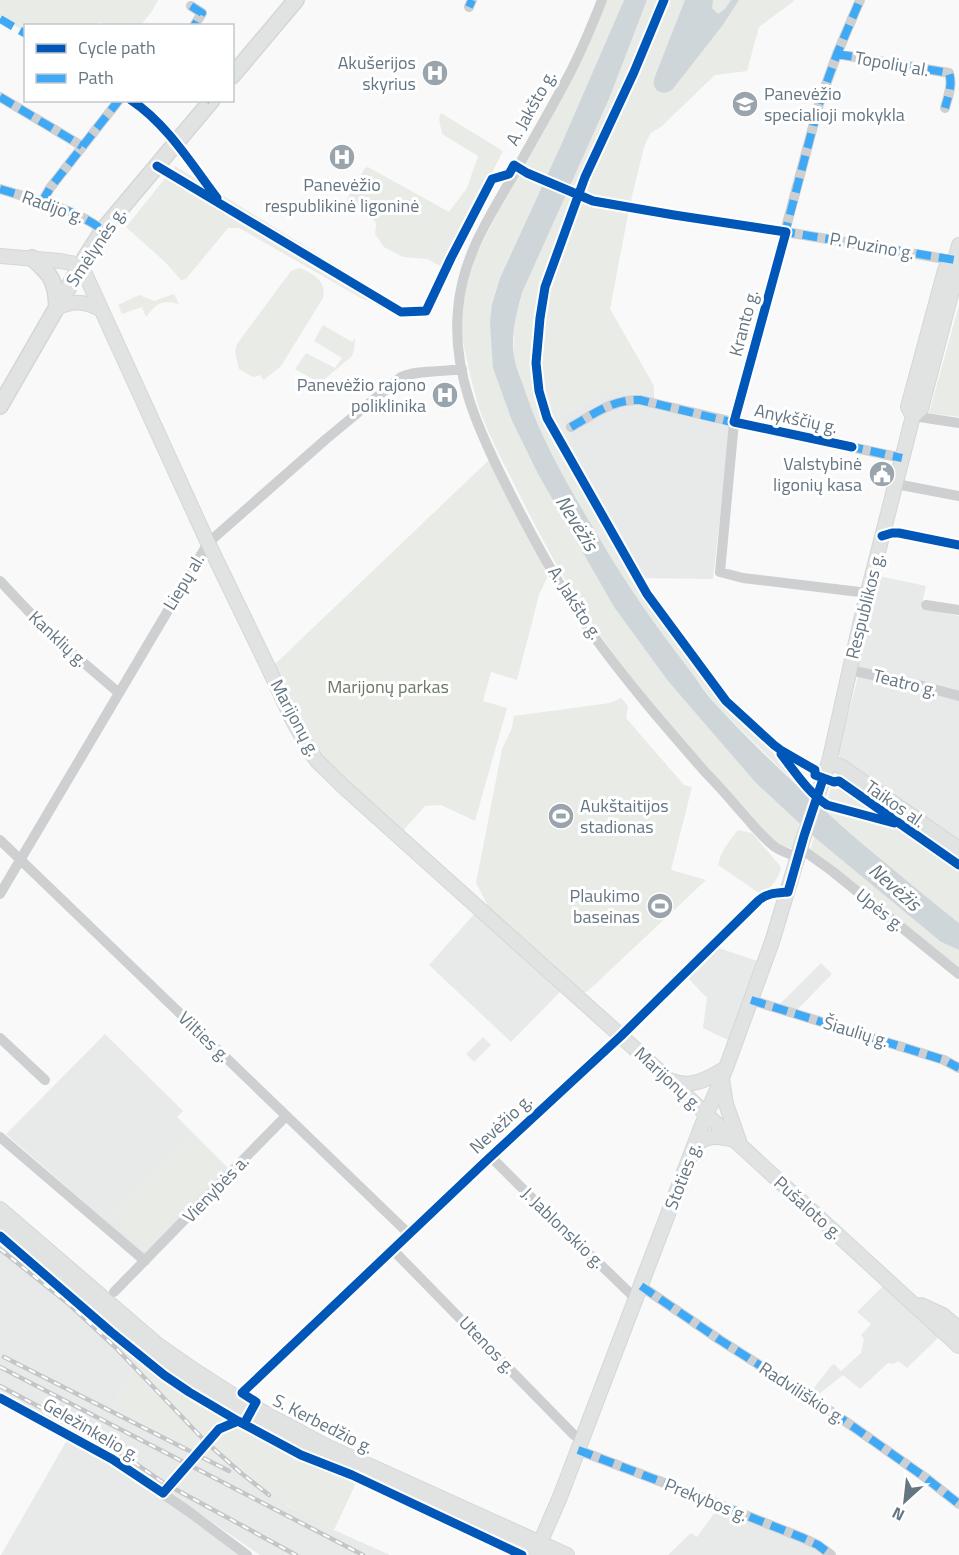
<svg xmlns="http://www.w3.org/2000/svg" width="959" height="1555" font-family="'Titillium Web',sans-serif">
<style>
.built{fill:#e8e9e9;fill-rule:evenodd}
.green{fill:#e8ebe6}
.water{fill:#ced6d9}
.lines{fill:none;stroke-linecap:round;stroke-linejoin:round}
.major-casing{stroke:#d5d6d7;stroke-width:16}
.highway-casing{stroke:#d5d6d6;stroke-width:18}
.minor{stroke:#cecfd0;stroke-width:10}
.major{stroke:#e1e2e2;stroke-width:14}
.highway{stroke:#e1e2e2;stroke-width:15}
.rail-casing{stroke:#c3c5c6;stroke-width:4.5}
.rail{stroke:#fff;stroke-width:2;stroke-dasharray:7;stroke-linecap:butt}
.quiet{stroke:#3fa9f5;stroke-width:8;stroke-dasharray:15 8;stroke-linecap:butt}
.cycleway-casing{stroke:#fff;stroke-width:13}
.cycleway{stroke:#0057b8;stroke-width:9}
.labels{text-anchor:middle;stroke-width:6;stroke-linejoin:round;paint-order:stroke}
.poi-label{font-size:18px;fill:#657683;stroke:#fff;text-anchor:end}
.street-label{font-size:18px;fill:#657683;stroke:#fff}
.park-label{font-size:18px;fill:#687a64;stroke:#fff}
.water-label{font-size:20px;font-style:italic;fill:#60757c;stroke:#fff}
</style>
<rect width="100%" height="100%" fill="#f9f9f9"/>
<!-- built -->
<path class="built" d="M654,386V407L730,425L713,579L635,578L561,445L559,417L610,389L638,395Z
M879,576L926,586L921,608L959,616V843L844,761L839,756V748L857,681V669Z
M475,913L562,990L511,1042L429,965Z
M713,946L760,962L732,1042L703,1028L707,998L684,974Z
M821,963L832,974L797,1010L779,1005Z
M105,1034L183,1111L177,1117L230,1170L145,1255L6,1134Z
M483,1037L491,1045L474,1062L466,1054Z
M0,1239L87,1314L161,1375L137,1365L209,1443L241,1471L288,1506L334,1530L390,1555H260L187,1505L253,1555H1L70,1435L0,1396ZM133,1369L203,1442L232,1469L113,1408Z
M883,1286L939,1337L907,1368L898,1361L894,1364L888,1363L860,1389L843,1375L819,1394L813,1389L831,1366L834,1364L841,1371L861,1353L864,1339L861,1335L871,1324L857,1312Z
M718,1508L817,1549L827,1555H668L691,1533L697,1537Z"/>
<!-- green -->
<path class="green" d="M0,0H158L152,11L141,25H105L100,22L96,25L26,26L25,32L0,16Z
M607,0H624L561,145L500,278L492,304L493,368L512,421L538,474L614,607L668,681L755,782L799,823C797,829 798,832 798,838C798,857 779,844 771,839C710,770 645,703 594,626C564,581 538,532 514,484C501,458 487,432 478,405C475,394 472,382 469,370C467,358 463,346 462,334C459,308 467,279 476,255Z
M647,0H794V1L759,27L747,71L715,75L662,126L650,134L644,147L630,204L610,309L654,386L638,395L610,389L559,417L574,438L561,445L635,578L661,618L726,701L774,745L806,785L807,795L717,706L655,626L617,568L567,484L549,451L530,406L514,357V332L516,313L522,293L609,99Z
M441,113L503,151L444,268L427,259L403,257L384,247L375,234L376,225L375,221L348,202L347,199L365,168L368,167L449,212L467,188L478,156L442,134L439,119Z
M175,166L397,303V308L390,310L361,298L239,228H228L186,279L181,280L165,262L126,227Z
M299,268C313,273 327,281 323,298L281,366L264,380L260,375L253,377L239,369L235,352L237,344L291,271Z
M174,294L179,304C161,300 157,303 146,317L142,307L122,314L118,305L139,295L154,301Z
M959,305V417L929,413Z
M323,325L352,342L355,338L354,350L352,356L320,383L295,369L306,353L335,368L342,358L314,341Z
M489,460L549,573L539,595L517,680L491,672L483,701L507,708L475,821L441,805L425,806L402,832L353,789L311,745L273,666Z
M621,698L628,706L626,718L684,785L692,787L671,870L706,880L588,991L583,993L489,908L476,883L502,749L512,728L514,716L610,703Z
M855,782L959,857V923L898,874L824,810L830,790L846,788L851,790Z
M738,830L752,833L781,867C780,878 770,888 762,895L718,865C721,851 729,841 738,830Z
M814,837L941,942L959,950V974L810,851Z
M189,1132L193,1136L187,1142C205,1143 215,1153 216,1170L222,1164L226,1167L145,1252L141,1248L147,1242C130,1241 119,1231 118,1215L111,1222L107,1218Z
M135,1364L161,1375L163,1374L243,1419V1425L250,1430L305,1458H314L358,1479L334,1530C319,1522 303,1515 289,1506C229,1470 184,1414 135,1364Z
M133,1369L203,1442L234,1471L113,1408Z"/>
<!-- water -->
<path class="water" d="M624,0H647L609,99L522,293C516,314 511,335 514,356C516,368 522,380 525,391C543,445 572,492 601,541C627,585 656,627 688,668C698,681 707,696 719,708C792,786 875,856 959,923V950L941,942L814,837L755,782L668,681L614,607L538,474L512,421L493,368L490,323L492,304L500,278L561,145Z
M685,0H713L712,8L718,14L725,9L731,0H739L722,26L672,90C662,96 652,91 654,79Z"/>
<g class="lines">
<defs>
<path id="major" d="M0,256L60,261L81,265L208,543L268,667L292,719L308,748L317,761L346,789L621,1036L959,1346
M57,308C72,300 85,301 100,309
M913,416L908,407L945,270L949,264L955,260
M829,762L842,767L959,849
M722,1079L726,1104L739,1141
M672,1081C692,1089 709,1078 726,1068
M694,1147C706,1134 719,1136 734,1140
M0,1209L158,1345L194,1370L239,1399L324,1445L567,1555
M0,1223L150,1352L189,1380L234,1408L304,1446L542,1555
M921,1305L943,1315L959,1329
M536,1552L560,1497L702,1125L726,1068L772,942L804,836L829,762L863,611L913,416L921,409L957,272L955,260L959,245"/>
<path id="highway" d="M232,76L296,0
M32,258C52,275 56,282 57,308
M0,406L87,255L103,230L212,100"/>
</defs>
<!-- major casing -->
<use href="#major" class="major-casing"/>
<!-- highway casing -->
<use href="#highway" class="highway-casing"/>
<!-- minor -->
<path class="minor" d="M602,0C593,23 583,47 572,69C555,102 536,134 518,167C492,213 462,255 458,310C452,372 478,429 505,483C530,533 556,582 588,628C624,679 665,726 706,773C719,786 731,800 743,814C753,825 763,838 775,847C782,852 790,854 798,857
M860,0L837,54L819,104L734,422L720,572L743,578L868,593
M191,6L202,13L194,26
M469,7L472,0
M837,54L949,73C953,85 948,96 945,108
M0,97L82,146
M0,189C35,200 73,208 103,230
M42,202L50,188L119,100
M786,232L957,261
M913,416L959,423
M571,427C594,414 613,399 640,400L734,422L902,458
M896,484L959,496
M928,538L959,545
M0,581L50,634L119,693
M926,605L959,610
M850,670L918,685L959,696
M0,840L409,1234
M800,848L832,871L959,974
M0,894L208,543L325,440L401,377C418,370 442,372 462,369
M751,1000L944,1060L959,1068
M0,1038L45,1080
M0,1137L145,1261
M490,1156L547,1213L636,1299
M393,1250L574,1435L582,1439
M641,1286L720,1340L811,1398L855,1428L926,1478L959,1504
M114,1292L286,1116
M0,1398L112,1459L188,1511L247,1555
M235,1405L244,1391L486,1161L621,1036L758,901C766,893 777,893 788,892
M578,1450L680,1489L803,1538L818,1545L831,1555"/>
<!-- major -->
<use href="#major" class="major"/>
<!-- highway -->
<use href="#highway" class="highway"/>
<defs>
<path id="rail" d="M0,1249L70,1305L114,1346L206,1442L241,1473L269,1495
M4,1357L229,1471
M0,1367L363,1555
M0,1386L100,1439L164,1483L296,1555"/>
</defs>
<!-- rail casing -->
<use href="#rail" class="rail-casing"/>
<!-- rail -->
<use href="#rail" class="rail"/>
<!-- quiet -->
<path class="quiet" d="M191,6L202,13L194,26
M469,7L472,0
M0,19L26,34
M837,54L949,73C953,85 948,96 945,108
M0,97L82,146
M210,100L211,101
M0,189C35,200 73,208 103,230
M42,202L50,188L119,100
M780,231L955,260
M784,237L819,104L837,54L860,0
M571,427C594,414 613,399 640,400L739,424
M848,446L902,458
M751,1000L944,1060L959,1068
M641,1286L720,1340L811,1398L855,1428L926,1478L959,1504
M578,1450L680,1489L803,1538L818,1545L831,1555"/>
<defs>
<path id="cycleway" d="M664,0L634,72L585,177L545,287L540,318L536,363L539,391L547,418L647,594L726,701L774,745L782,751L815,770V775L834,782L839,781L959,865
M131,100C167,124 192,165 217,198
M157,166L401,312L426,311L451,258L492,179L509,174L514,165L527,173L593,201L674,215L786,232L734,422L852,447
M882,536L892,533H899L959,545
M781,754C795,772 808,792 827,805L894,823
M0,1236L111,1332L164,1375L189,1392L238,1421L301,1455L352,1475L522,1555
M0,1398L112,1459L163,1493L219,1429L238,1421
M244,1424L256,1402L242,1393L244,1391L486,1161L621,1036L758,901C766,893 777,893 788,892L804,836L823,779"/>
</defs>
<!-- cycleway casing -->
<use href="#cycleway" class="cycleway-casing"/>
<!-- cycleway -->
<use href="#cycleway" class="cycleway"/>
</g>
<!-- icons -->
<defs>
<symbol id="hospital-disc" viewBox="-11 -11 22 22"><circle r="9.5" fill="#99a4ac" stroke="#fff"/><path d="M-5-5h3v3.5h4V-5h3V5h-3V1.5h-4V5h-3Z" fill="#fff"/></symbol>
<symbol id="school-disc" viewBox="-11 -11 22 22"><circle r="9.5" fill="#99a4ac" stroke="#fff"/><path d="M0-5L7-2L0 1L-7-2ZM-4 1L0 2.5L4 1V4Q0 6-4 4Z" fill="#fff"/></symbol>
<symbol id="civic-disc" viewBox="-11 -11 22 22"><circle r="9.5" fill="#99a4ac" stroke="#fff"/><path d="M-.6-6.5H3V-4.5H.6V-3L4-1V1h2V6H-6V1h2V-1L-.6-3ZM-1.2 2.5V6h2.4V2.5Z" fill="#fff"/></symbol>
<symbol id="stadium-disc" viewBox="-11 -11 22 22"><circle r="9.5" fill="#99a4ac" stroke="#fff"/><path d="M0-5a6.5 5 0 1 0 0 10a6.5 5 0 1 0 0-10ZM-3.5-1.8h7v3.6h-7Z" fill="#fff"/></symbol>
</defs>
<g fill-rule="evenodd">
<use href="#hospital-disc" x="420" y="58" width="30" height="30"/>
<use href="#school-disc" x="730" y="89" width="30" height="30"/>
<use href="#hospital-disc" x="327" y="142" width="30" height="30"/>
<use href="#hospital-disc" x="430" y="380" width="30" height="30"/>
<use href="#civic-disc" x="867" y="459" width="30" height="30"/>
<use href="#stadium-disc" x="546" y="801" width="30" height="30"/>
<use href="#stadium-disc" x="645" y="891" width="30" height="30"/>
</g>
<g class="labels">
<!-- poi labels -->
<g class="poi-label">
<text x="416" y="69">Akušerijos<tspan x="416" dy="21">skyrius</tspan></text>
<text x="764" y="100" text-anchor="start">Panevėžio<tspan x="764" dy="21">specialioji mokykla</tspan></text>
<text x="342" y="191" text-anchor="middle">Panevėžio<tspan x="342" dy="21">respublikinė ligoninė</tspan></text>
<text x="426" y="391">Panevėžio rajono<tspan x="426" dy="21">poliklinika</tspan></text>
<text x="862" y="470">Valstybinė<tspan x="862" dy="21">ligonių kasa</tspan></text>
<text x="580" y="812" text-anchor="start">Aukštaitijos<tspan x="580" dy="21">stadionas</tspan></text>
<text x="640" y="902">Plaukimo<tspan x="640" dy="21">baseinas</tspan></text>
</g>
<!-- street labels -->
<g class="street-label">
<text transform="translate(892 64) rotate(10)" y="6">Topolių al.</text>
<text transform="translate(531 108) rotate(-61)" y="6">A. Jakšto g.</text>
<text transform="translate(53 207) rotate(20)" y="6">Radijo g.</text>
<text transform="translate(872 246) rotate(10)" y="6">P. Puzino g.</text>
<text transform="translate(96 247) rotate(-56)" y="6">Smėlynės g.</text>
<text transform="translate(744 323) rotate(-75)" y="6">Kranto g.</text>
<text transform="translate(796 419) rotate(12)" y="6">Anykščių g.</text>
<text transform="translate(184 582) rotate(-59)" y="6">Liepų al.</text>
<text transform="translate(575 603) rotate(57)" y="6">A. Jakšto g.</text>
<text transform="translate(865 606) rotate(-76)" y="6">Respublikos g.</text>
<text transform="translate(58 639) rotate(43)" y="6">Kanklių g.</text>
<text transform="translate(905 683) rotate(14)" y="6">Teatro g.</text>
<text transform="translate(295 718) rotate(62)" y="6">Marijonų g.</text>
<text transform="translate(895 804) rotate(35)" y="6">Taikos al.</text>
<text transform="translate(880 910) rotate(39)" y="6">Upės g.</text>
<text transform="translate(856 1032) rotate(17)" y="6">Šiaulių g.</text>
<text transform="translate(204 1037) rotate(44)" y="6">Vilties g.</text>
<text transform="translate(668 1079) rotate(43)" y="6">Marijonų g.</text>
<text transform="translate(501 1124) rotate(-43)" y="6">Nevėžio g.</text>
<text transform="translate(683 1176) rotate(-69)" y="6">Stoties g.</text>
<text transform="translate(216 1189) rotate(-46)" y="6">Vienybės a.</text>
<text transform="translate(808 1208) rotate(42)" y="6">Pušaloto g.</text>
<text transform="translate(563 1228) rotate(44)" y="6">J. Jablonskio g.</text>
<text transform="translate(487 1345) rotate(46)" y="6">Utenos g.</text>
<text transform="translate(802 1393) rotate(33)" y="6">Radviliškio g.</text>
<text transform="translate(323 1424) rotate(27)" y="6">S. Kerbedžio g.</text>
<text transform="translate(91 1430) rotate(30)" y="6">Geležinkelio g.</text>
<text transform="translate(706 1500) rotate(22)" y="6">Prekybos g.</text>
</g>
<!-- park labels -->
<g class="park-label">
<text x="388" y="693">Marijonų parkas</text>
</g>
<!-- water labels -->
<g class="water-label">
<text transform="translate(577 523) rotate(58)" y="7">Nevėžis</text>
<text transform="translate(895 887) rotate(41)" y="7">Nevėžis</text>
</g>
</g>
<!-- legend -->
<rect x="24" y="24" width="210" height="78" fill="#ffffff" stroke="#c1c8cd" stroke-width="1.5"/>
<rect x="36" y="44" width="30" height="9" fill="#0057b8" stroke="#c1c8cd" stroke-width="1.5"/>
<text x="78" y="54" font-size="18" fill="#657683">Cycle path</text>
<rect x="36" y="74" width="30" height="9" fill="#3fa9f5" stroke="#c1c8cd" stroke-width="1.5"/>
<text x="78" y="84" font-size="18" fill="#657683">Path</text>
<!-- north arrow -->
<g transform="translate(905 1501) rotate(207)" stroke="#ffffff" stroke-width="4.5" paint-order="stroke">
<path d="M0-4.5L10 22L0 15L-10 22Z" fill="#657683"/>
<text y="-9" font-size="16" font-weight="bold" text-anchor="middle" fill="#657683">N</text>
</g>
</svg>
